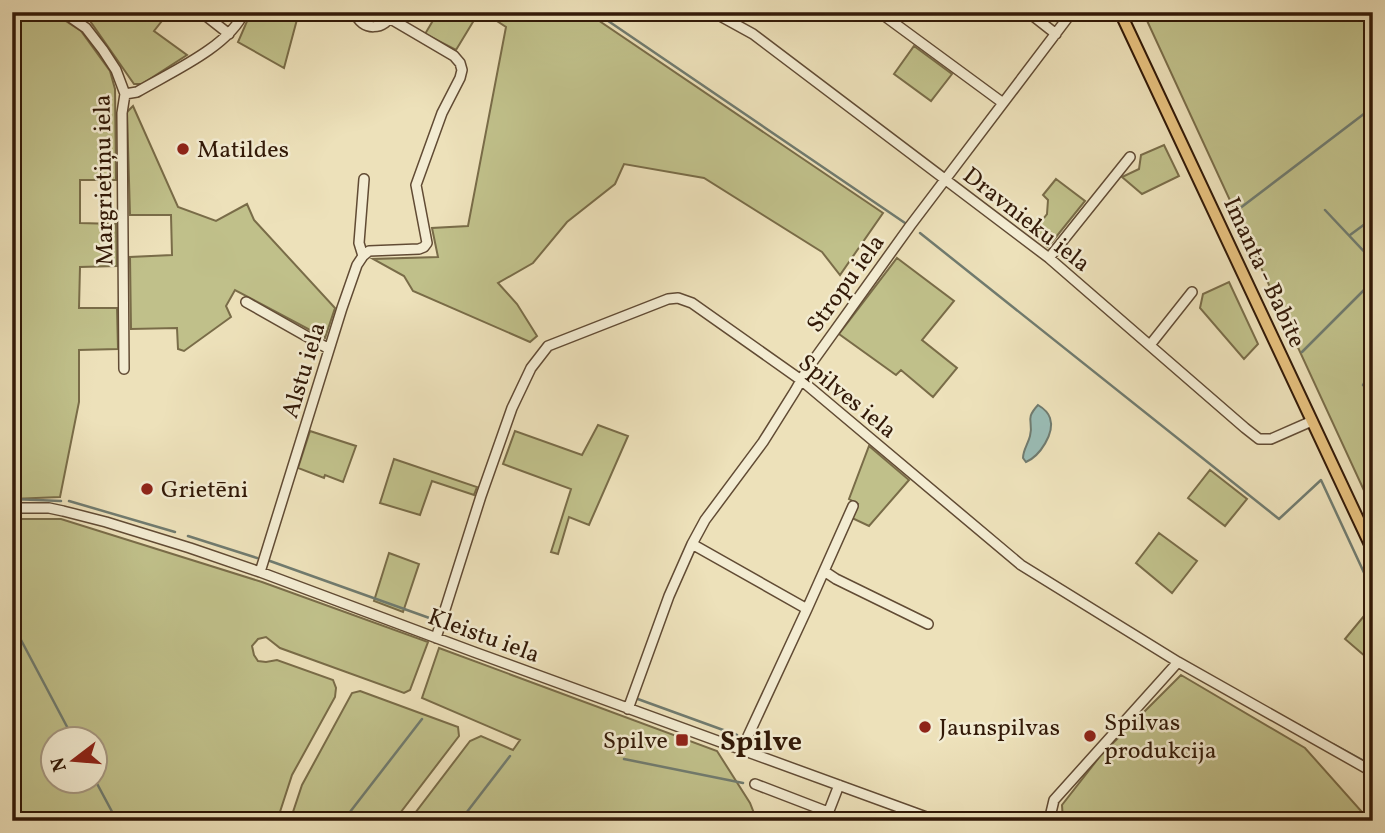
<svg xmlns="http://www.w3.org/2000/svg" width="1385" height="833" font-family="Vollkorn,serif">
<style>
.green{fill:#c0c08a;stroke:#796c48;stroke-width:2;fill-rule:evenodd}
.water{fill:#9abcb5;stroke:#707b6f;stroke-width:2}
.lines{fill:none;stroke-linecap:round;stroke-linejoin:round}
.stream{stroke:#707b6f;stroke-width:2.5}
.minor-casing{stroke:#614b34;stroke-width:12}
.major-casing{stroke:#321907;stroke-width:14}
.minor{stroke:#f3ecd2;stroke-width:9}
.major{stroke:#e6c07d;stroke-width:10}
.poi-dot{fill:#8f2418;stroke:#f3ecd2;stroke-width:2.5}
.labels{text-anchor:middle;stroke-width:5;stroke-linejoin:round;paint-order:stroke}
.poi-label{font-size:24px;fill:#321907;stroke:#f3ecd2;text-anchor:start}
.street-label{font-size:24px;fill:#321907;stroke:#f3ecd2}
.quarter-label{font-size:28px;font-weight:bold;fill:#321907;stroke:#f3ecd2}
</style>
<rect width="100%" height="100%" fill="#ede1ba"/>
<filter id="stains"><feTurbulence type="fractalNoise" baseFrequency=".00286" numOctaves="4"/><feColorMatrix values="0 0 0 0 .2 0 0 0 0 .09 0 0 0 0 .02 0 0 0 .5 -.17"/></filter>
<radialGradient id="worn" r=".72"><stop offset=".6" stop-color="#630" stop-opacity="0"/><stop offset="1" stop-color="#630" stop-opacity=".3"/></radialGradient>
<!-- green -->
<path class="green" d="M12,12H52L81,31L110,71L115,89L116,180H80V223L116,224L117,266L80,267L79,308H117L118,349L79,350V402L60,497L12,499Z
M76,12H169L154,31L187,55L142,84H134L90,21Z
M251,12H299L284,68L238,42Z
M438,12H479L456,50L425,34Z
M483,12H586L883,213L840,275L822,252L704,178L624,164L615,184L567,222L533,263L498,283L517,304L537,336L530,342L413,291L404,276L373,259L438,257L432,228L468,226L506,27Z
M1143,12H1373V510Z
M914,46L952,74L931,101L894,74Z
M133,106L178,207L216,221L247,204L254,220L335,308L325,338L235,290L226,306L231,317L184,351L178,349L177,328L131,329L130,257L172,255L171,215H130L127,112Z
M1164,145L1179,176L1142,194L1122,177L1139,169L1141,155Z
M1056,179L1085,201L1048,247L1032,233L1047,214L1048,200L1043,195Z
M897,258L954,301L922,340L957,368L933,397L901,370L896,375L839,334Z
M1229,282L1258,344L1244,359L1200,308L1203,294Z
M598,425L628,436L589,525L569,517L558,554L551,552L571,489L503,464L515,431L582,455Z
M310,431L356,446L343,482L325,475L324,478L298,468Z
M869,446L909,480L869,526L852,518L858,504L849,499Z
M394,459L477,487L474,495L432,481L420,515L380,503Z
M1210,470L1247,499L1225,526L1188,498Z
M12,519H61L262,582L428,642L410,690L404,693L280,648L266,637L258,639L252,646L254,655L258,661L266,662L277,660L333,680L336,688L335,697L292,775L277,821H12ZM52,738H94V780H52Z
M1159,533L1197,561L1172,593L1136,563Z
M389,553L419,564L403,612L374,601Z
M1373,605V663L1345,639Z
M439,648L717,751L750,803L757,821H409L470,741L481,736L513,750L520,740L422,698Z
M1181,675L1305,748L1370,821H1063L1062,805L1101,755Z
M360,691L458,727L459,736L394,821H290L302,785L352,693Z"/>
<!-- water -->
<path class="water" d="M1038,405C1043,408 1048,412 1050,418C1055,433 1040,456 1026,462L1023,458C1023,450 1028,444 1030,436C1034,421 1024,420 1038,405Z"/>
<g class="lines">
<!-- stream -->
<path class="stream" d="M595,12L908,225
M1325,210L1373,261
M1235,212L1373,107
M920,233L1279,519L1321,480L1373,592
M1350,235L1373,218
M1302,352L1373,281
M1373,367L1363,385L1373,394
M12,499L61,501
M69,501L175,532
M1366,504L1373,498
M188,536L257,558
M270,561L435,620
M12,623L73,738
M446,627L485,641
M635,698L737,735
M1299,725L1311,732
M1333,744L1373,766
M624,759L743,783
M94,778L117,821
M343,821L422,719
M460,821L510,756"/>
<defs>
<path id="minor" d="M63,12L86,28L103,50L116,70L125,94L122,113L124,369
M201,12L229,34
M355,12C361,32 386,31 393,12
M713,12L753,34L1049,258L1245,428L1259,439H1271L1312,421
M885,12L886,17L1003,103
M1028,12L1056,34
M125,94L137,92C169,73 229,47 244,12
M363,256L369,251L419,249L424,247L427,243L416,185L442,113L460,78L462,70L460,63L454,56L391,19
M1049,258L1130,157
M246,302L329,349
M1150,345L1192,292
M12,508H49L63,511L106,522L190,548L260,572L474,652L937,821
M692,544L807,609
M824,571L836,579L928,624
M260,572L342,308L357,265L363,256L359,243L364,179
M436,638L481,496L512,408L531,368L548,346L668,299L678,298L692,303L801,380L1021,565L1178,662L1373,772
M628,709L669,596L692,544L705,520L763,442L795,391L808,368L910,226L1072,12
M742,749L807,609L853,506
M755,784L828,812
M827,815L839,821
M825,821L839,785
M1049,821L1054,800L1178,662"/>
<path id="major" d="M1120,12L1373,551"/>
</defs>
<!-- minor casing -->
<use href="#minor" class="minor-casing"/>
<!-- major casing -->
<use href="#major" class="major-casing"/>
<!-- minor -->
<use href="#minor" class="minor"/>
<!-- major -->
<use href="#major" class="major"/>
</g>
<!-- markers -->
<g class="poi-dot">
<circle cx="183" cy="149" r="7"/>
<circle cx="147" cy="489" r="7"/>
<circle cx="925" cy="727" r="7"/>
<circle cx="1090" cy="736" r="7"/>
<rect x="675" y="733" width="14" height="14" rx="3.5"/>
</g>
<g class="labels">
<!-- poi labels -->
<g class="poi-label">
<text x="197" y="157">Matildes</text>
<text x="161" y="497">Grietēni</text>
<text x="1104" y="730">Spilvas<tspan x="1104" dy="28">produkcija</tspan></text>
<text x="939" y="735">Jaunspilvas</text>
<text x="668" y="748" text-anchor="end">Spilve</text>
</g>
<!-- street labels -->
<g class="street-label">
<text transform="translate(103 180) rotate(-91)" y="8">Margrietiņu iela</text>
<text transform="translate(1027 219) rotate(38)" y="8">Dravnieku iela</text>
<text transform="translate(1265 272) rotate(65)" y="8">Imanta - Babīte</text>
<text transform="translate(845 283) rotate(-54)" y="8">Stropu iela</text>
<text transform="translate(303 370) rotate(-73)" y="8">Alstu iela</text>
<text transform="translate(848 396) rotate(39)" y="8">Spilves iela</text>
<text transform="translate(484 635) rotate(20)" y="8">Kleistu iela</text>
</g>
<!-- quarter labels -->
<g class="quarter-label">
<text x="761" y="750">Spilve</text>
</g>
</g>
<!-- margin -->
<rect width="1385" height="833" fill="none" stroke="#ede1ba" stroke-width="42"/>
<rect x="14" y="14" width="1357" height="805" fill="none" stroke="#321907" stroke-width="3.5"/>
<rect x="21" y="21" width="1343" height="791" fill="none" stroke="#321907" stroke-width="2"/>
<!-- north arrow -->
<g transform="translate(74 760) rotate(254)"><circle r="33" fill="#f3ecd2" stroke="#a69881" stroke-width="2"/>
<path d="M0-5L12 26L0 18L-12 26Z" fill="#8f2418"/>
<text y="-10" font-size="19" font-weight="bold" text-anchor="middle" fill="#321907">N</text>
</g>
<rect width="100%" height="100%" filter="url(#stains)"/>
<rect width="100%" height="100%" fill="url(#worn)"/>
</svg>
